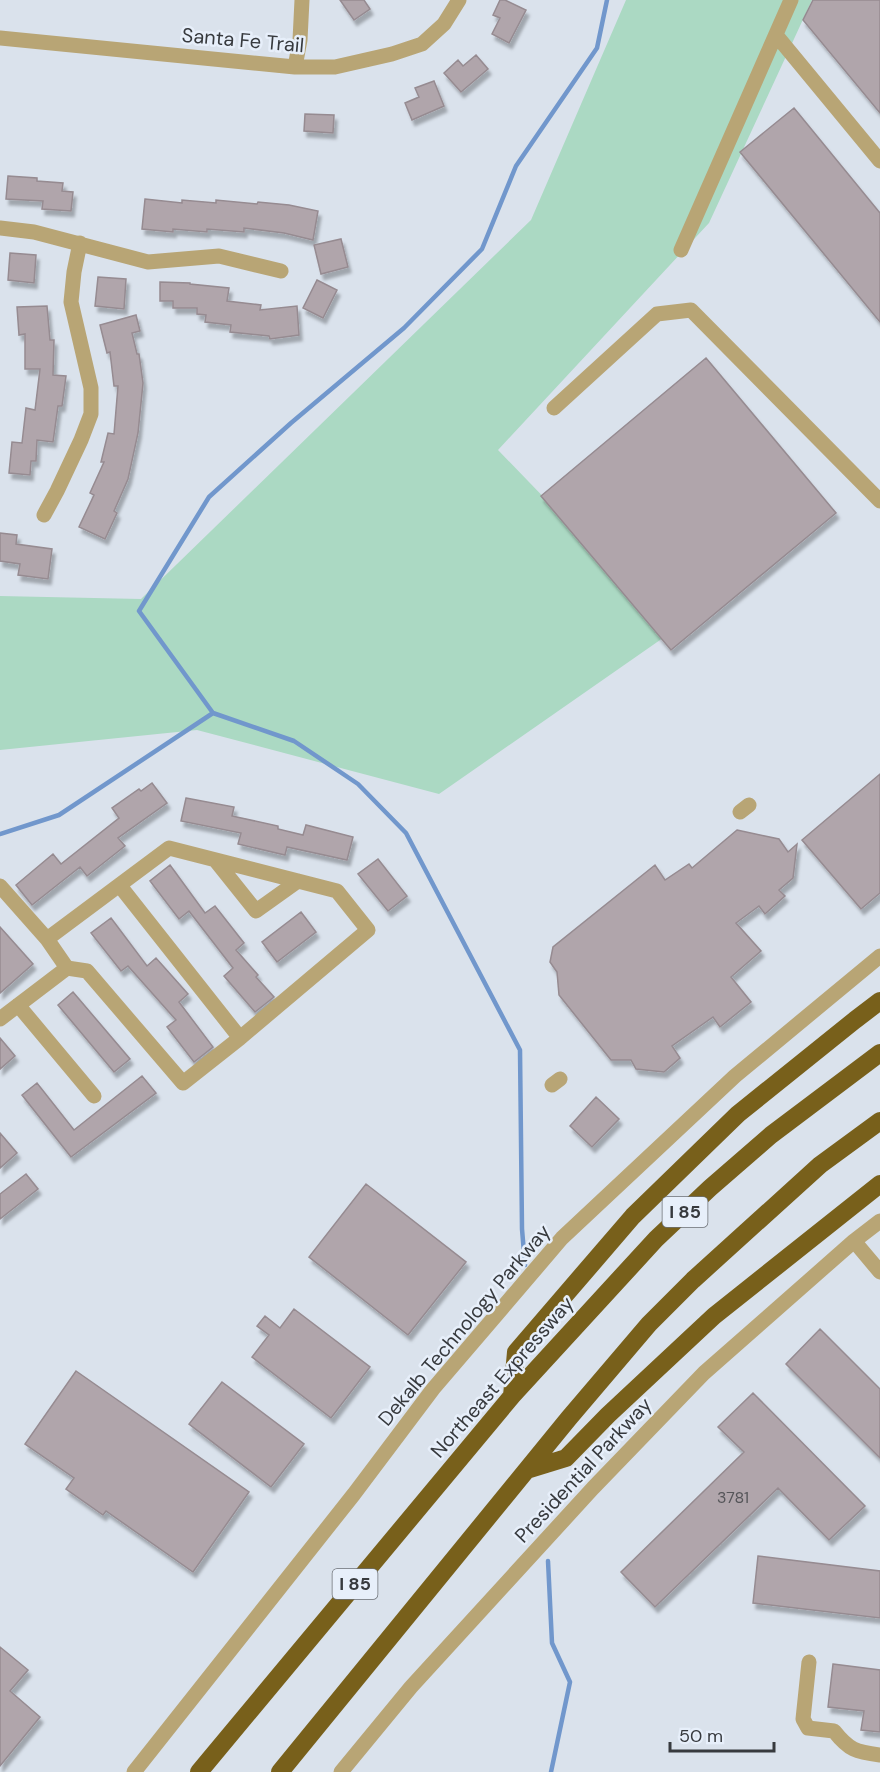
<svg xmlns="http://www.w3.org/2000/svg" width="880" height="1772" font-family="'DM Sans',sans-serif">
<style>
.green{fill:#abd9c3}
.lines{fill:none;stroke-linecap:round;stroke-linejoin:round}
.stream{stroke:#7197cc;stroke-width:4.5}
.building{fill:#b0a5ab;stroke:#968b91;stroke-width:1.5;filter:url(#shadow)}
.minor{stroke:#b8a575;stroke-width:15}
.highway{stroke:#78601b;stroke-width:18}
.labels{text-anchor:middle;stroke-width:5;stroke-linejoin:round;paint-order:stroke}
.number-label{font-size:16px;fill:#555559}
.shield{fill:#e7effa;stroke:#6c7076;stroke-width:1.5}
.shield-label{font-size:18px;font-weight:bold;fill:#373a3e}
.street-label{font-size:20px;fill:#373a3e;stroke:#e7effa}
</style>
<defs>
<filter id="shadow"><feDropShadow dx="3" dy="5.5" stdDeviation="1.5" flood-color="#0004"/></filter>
</defs>
<rect width="100%" height="100%" fill="#dae2ec"/>
<!-- green -->
<path class="green" d="M626,0H812L709,223L498,450L673,631L439,794L197,730L0,750V596L141,599L531,220Z"/>
<g class="lines">
<!-- stream -->
<path class="stream" d="M0,834L59,815L213,713
M525,1265L522,1229L520,1050L406,833L358,784L294,741L213,713L139,611L209,497L291,423L404,328L482,249L516,166L597,48L607,0
M548,1561L552,1643L570,1682L551,1772"/>
</g>
<!-- building -->
<path class="building" d="M340,0H364L370,9L354,20Z
M500,0H505L526,10L509,43L492,34L500,18L493,15Z
M813,0H880V113L803,20Z
M476,55L488,69L461,92L444,73L458,60L463,66Z
M434,81L444,106L412,120L405,103L419,97L415,88Z
M794,108L880,213V322L740,152Z
M305,114L334,115L333,133L304,131Z
M8,176L37,178V181L63,183L62,191L73,192L71,211L42,209L43,201L6,199Z
M145,199L182,203V200L216,203V200L257,204L258,202L289,205L318,211L313,240L284,233L244,228V232L207,229V232L173,229V232L142,229Z
M341,239L348,267L321,274L314,245Z
M10,253L36,255L34,283L8,280Z
M98,277L126,279L124,309L95,306Z
M317,280L337,290L323,318L303,308Z
M160,282L190,283V284L229,288L227,301L261,305L260,310L297,306L299,335L270,339L269,336L230,332L231,325L205,322L206,315L197,314V308H173V301H160Z
M47,306L50,340H54L53,375L66,376L62,406H58L53,442L37,440L36,461H31L30,475L9,473L12,442L22,443L26,408L35,410L40,369H25V334L19,335L17,307Z
M136,315L140,331L132,333L137,354H139L143,383L138,433L128,479L114,511L117,513L105,539L79,527L94,495L90,493L104,462H101L108,433L114,434L118,386H114L110,352L107,353L100,325Z
M706,358L836,513L671,650L541,496Z
M0,533L17,535L16,544L52,549L48,579L18,575L20,564L0,561Z
M880,774V893L861,909L802,840Z
M152,783L167,803L118,838L125,846L87,876L80,867L32,905L16,885L53,854L61,864L119,818L112,808L139,789L141,791Z
M186,798L234,807L232,816L278,826V829L303,835L306,825L353,837L347,860L287,847L285,855L238,844L241,833L181,821Z
M737,830L779,839L788,852L797,844L793,878L779,890L785,896L765,914L759,906L736,923L761,951L731,977L751,1002L720,1027L713,1017L672,1046L680,1058L664,1072L636,1069L631,1060H611L559,995L557,972L550,962L553,947L655,865L665,880L689,864L692,868Z
M378,859L407,896L388,911L358,874Z
M170,865L205,913L215,906L244,943L236,950L258,975L256,977L274,997L255,1012L224,976L233,968L189,911L179,919L150,881Z
M301,912L316,932L277,962L262,942Z
M111,918L147,966L156,958L188,994L179,1002L213,1047L194,1062L167,1027L176,1020L128,966L121,971L91,933Z
M0,927L33,964L0,993Z
M73,992L130,1059L114,1072L58,1005Z
M0,1038L15,1056L0,1069Z
M142,1076L156,1093L71,1157L22,1095L37,1083L74,1130Z
M596,1097L619,1119L592,1147L570,1126Z
M0,1133L17,1153L0,1168Z
M26,1174L38,1189L0,1219V1194Z
M366,1184L466,1262L408,1335L309,1257Z
M294,1309L370,1367L331,1418L252,1357L269,1335L257,1326L265,1316L280,1328Z
M820,1329L880,1389V1458L786,1364Z
M76,1371L249,1492L193,1572L106,1511L103,1515L66,1489L74,1478L25,1444Z
M222,1382L304,1444L271,1487L189,1424Z
M753,1393L865,1506L829,1540L778,1488L655,1607L621,1572L744,1452L718,1427Z
M758,1556L880,1571V1618L753,1603Z
M0,1647L28,1670L10,1691L40,1717L0,1766Z
M833,1664L880,1670V1732L861,1730L864,1711L828,1707Z"/>
<g class="lines">
<!-- minor -->
<path class="minor" d="M776,35L880,161
M0,38L295,67H335L392,54L422,44L444,24L459,0
M295,67L300,40L302,0
M0,228L34,232L148,262L219,256L281,271
M681,250L791,0
M554,408L657,314L691,310L880,501
M44,515L57,491L81,440L91,414V388L71,302L74,272L80,243
M740,812L749,805
M216,861L256,911L298,881
M0,886L47,939L67,968L87,971L183,1083L240,1038L368,930L337,891L169,848L47,939
M120,886L240,1038
M18,1005L94,1096
M0,1019L67,968
M552,1085L560,1079
M854,1241L880,1272
M809,1662L803,1719L808,1728L834,1731C849,1750 856,1752 880,1755
M134,1772L354,1494L433,1389L562,1238L735,1076L880,956
M341,1772L411,1687L593,1488L704,1373L854,1241L880,1221"/>
<!-- highway -->
<path class="highway" d="M512,1396L516,1352L633,1216L738,1114L855,1020L880,1001
M527,1470L566,1458L608,1415L714,1316L880,1184
M199,1772L512,1396L656,1239L710,1188L771,1135L880,1053
M280,1772L569,1418L649,1324L693,1280L820,1165L880,1121"/>
</g>
<g class="labels">
<!-- number labels -->
<g class="number-label">
<text x="733" y="1503">3781</text>
</g>
<!-- shield labels -->
<g class="shield">
<rect x="662.5" y="1197" width="45" height="30" rx="4.5"/>
<rect x="332.5" y="1569" width="45" height="30" rx="4.5"/>
</g>
<g class="shield-label">
<text x="685" y="1218">I 85</text>
<text x="355" y="1590">I 85</text>
</g>
<!-- street labels -->
<g class="street-label">
<text transform="translate(243 40) rotate(5)" y="7">Santa Fe Trail</text>
<text transform="translate(464 1325) rotate(-50)" y="7">Dekalb Technology Parkway</text>
<text transform="translate(502 1377) rotate(-49)" y="7">Northeast Expressway</text>
<text transform="translate(583 1470) rotate(-47)" y="7">Presidential Parkway</text>
</g>
</g>
<!-- scale -->
<path d="M670 1742v9h104v-9" fill="none" stroke="#373a3e" stroke-width="3"/>
<text x="679" y="1742" font-size="18" fill="#373a3e" stroke="#e7effa" stroke-width="4.5" paint-order="stroke">50 m</text>
</svg>
